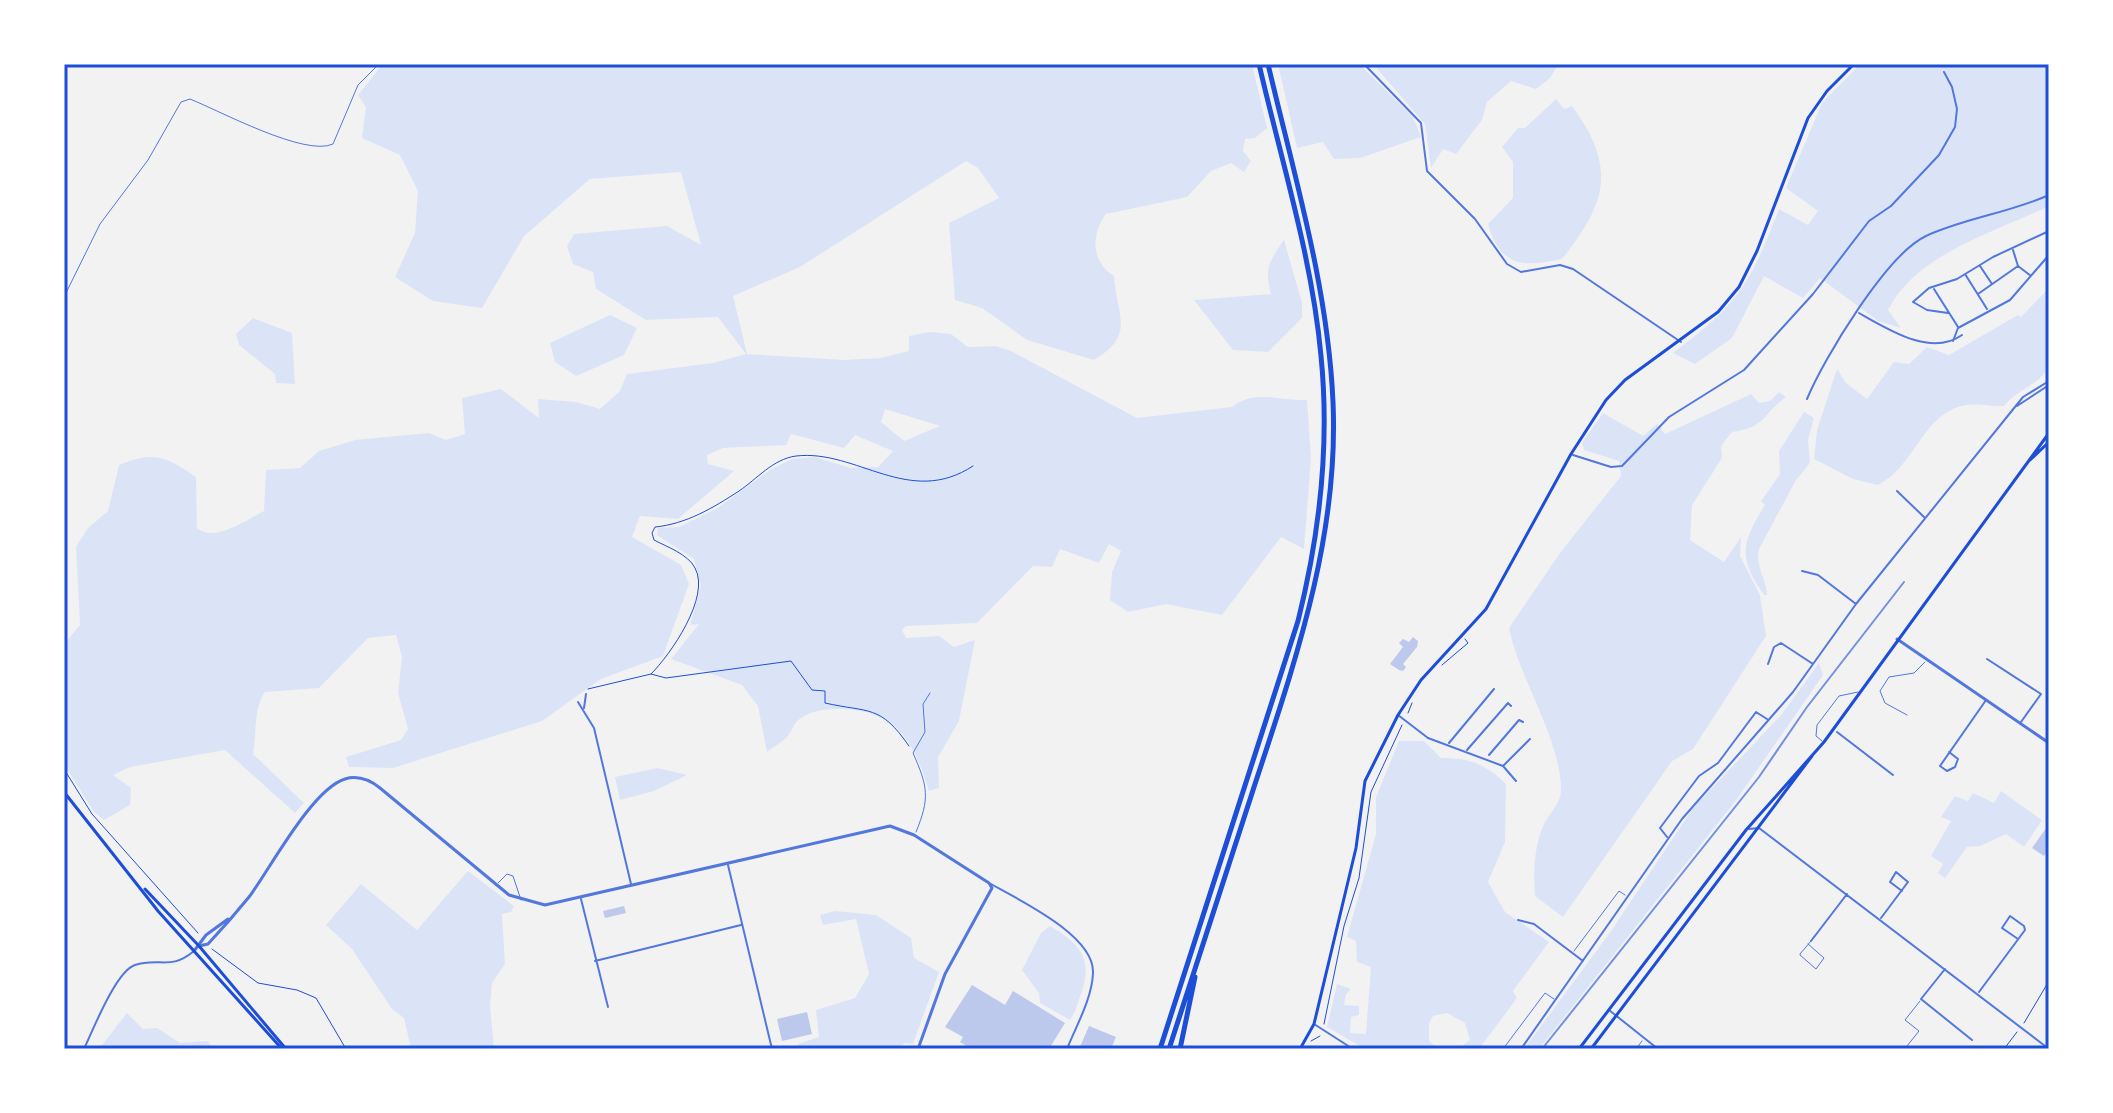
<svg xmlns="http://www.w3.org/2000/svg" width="2113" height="1113" font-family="'Zilla Slab',serif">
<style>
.green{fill:#dbe4f7;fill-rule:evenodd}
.building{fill:#bdc9ec}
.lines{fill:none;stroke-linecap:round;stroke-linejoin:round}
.path{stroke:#1d4ed8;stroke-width:1}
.service{stroke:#5277de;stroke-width:1}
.pedestrian{stroke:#5277de;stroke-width:2}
.minor{stroke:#5277de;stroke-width:2}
.tertiary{stroke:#5277de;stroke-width:3}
.secondary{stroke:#1d4ed8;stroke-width:3}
.motorway{stroke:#1d4ed8;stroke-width:5}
.rail{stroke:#7290e2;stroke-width:2}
.neatline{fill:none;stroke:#1d4ed8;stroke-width:3}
</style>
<rect width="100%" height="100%" fill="#f2f2f2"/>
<!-- green -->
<path class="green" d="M383,64H1252L1267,128L1255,138L1245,139L1243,151L1251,161L1244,172L1231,163L1211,171L1187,197L1106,214C1091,234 1091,262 1114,276C1117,317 1136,335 1094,360L1027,340L982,308L955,300L949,223L999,198L978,168L966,161L800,267L733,296L747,354L844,360L881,358L909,351V336L930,332L951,334L968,347L996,346L1011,351L1137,418L1232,407C1254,389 1280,401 1307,400L1311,458L1304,549L1281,537L1222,615L1166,604L1128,612L1110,600L1112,572L1121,551L1109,544L1099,563L1060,549L1052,567L1033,566L977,623L906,626L902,630L906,638L939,636L954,647L975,640L959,721L938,757L939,788L929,791C914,743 898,711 843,709C828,709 815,709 801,718C793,723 793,730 787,737C782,742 773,747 767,752L758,706L742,685L671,659L699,624L690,625L701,586L694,559L657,535L658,528L679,527L716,509L770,470L792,459L815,457L851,468L878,467L893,451L855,435L844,448L791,434L786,445L723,448L707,455L708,464L734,471L678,519L640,516L632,537L681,565L689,584L663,656L601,679L542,721L393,768L349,767L346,757L401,740L408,729L398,693L402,657L396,635L368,638L319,688L265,692C253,710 257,733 253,754L304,803L295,813L225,750L130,767L113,775L131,788L130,805L104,820L94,812L64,764V644L80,625L76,547L88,528L108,511L119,465C154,451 165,456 196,477L197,528C215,543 246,520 264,511L266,470L300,468L319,451L355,440L429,433L446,440L465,434L462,398L501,389L539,418L538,399L576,402L600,409L620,391L627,374L713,363L746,354L718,317L646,320L596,289L593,272L573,264L567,246L574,234L667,226L701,245L681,172L590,179L524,236L482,308L433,301L395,277L415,233L418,191L400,155L362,138L366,107L358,95ZM885,409L940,426L904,441L881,422Z
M1278,64H1359L1413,117L1421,137L1360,158L1334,159L1323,142L1297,148Z
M1373,64H1559L1549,79L1536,89L1511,81L1487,102L1482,120L1456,154L1443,149L1431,168L1425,124Z
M1860,64H2049V206C1994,233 1917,253 1888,310L1901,328L1878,321L1820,278L1803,298L1764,276L1732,338L1695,364L1673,353C1739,303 1749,286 1779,209L1808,225L1818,211L1786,188L1822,103Z
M1556,99L1564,109L1572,106C1617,167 1607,203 1562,259C1525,267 1500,268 1488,224L1513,198V162L1502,147L1518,128H1525Z
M1284,240L1302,303V318L1268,352L1233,350L1194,300L1271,294C1264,269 1269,261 1284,240Z
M2049,288V366C2041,384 2016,390 2004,406C1991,407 1980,403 1966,405C1922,413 1916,466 1878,485L1853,479L1814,459L1817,430L1837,369L1846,383L1867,399L1894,362L1909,364L1927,347L1949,355L2018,315L2021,317Z
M610,315L637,328L624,355L576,376L555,362L550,343Z
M253,318L292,333L295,384L276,383L275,374L239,345L236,334Z
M1779,392L1786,397C1761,415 1767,427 1732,432L1721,446L1722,458L1692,505L1690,540L1724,562L1741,537L1740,556L1760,595L1766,636L1693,749L1672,761L1563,917L1535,896C1533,872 1534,846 1544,824C1549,814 1561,802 1561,791C1561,739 1520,681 1509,628L1560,553L1621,476L1619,461L1584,450L1582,443L1603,413L1643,436L1657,424L1665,434L1751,394L1759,403L1770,401Z
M1804,412L1814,418L1808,440L1810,463L1796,480L1759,549C1755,566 1766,578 1767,595H1764C1737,557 1742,542 1765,505L1761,501L1780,474L1779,451Z
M1819,663L1823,675L1737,799L1539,1049H1524L1611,931L1693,808L1782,714Z
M1399,741H1424L1441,758C1470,758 1486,764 1506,784L1505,842L1488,882L1505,912L1549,942L1513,991L1517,998L1479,1049H1458L1470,1040L1465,1023L1447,1013L1433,1016L1429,1023V1041L1439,1049H1365L1327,1027L1337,984L1351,989L1346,994L1344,1005L1359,1006V1015L1351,1017L1350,1033L1366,1034L1371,967L1357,962L1356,941L1347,937L1376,834V797Z
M658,768L687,775L654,791L620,800L615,777Z
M2001,791L2042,820L2024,847L2006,834L1980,846L1967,847L1945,878L1938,873L1943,864L1931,856L1951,821L1941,817L1955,796L1968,801L1973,793L1994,803Z
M468,871L514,906L511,912L502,914L505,964L492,983L490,1006L494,1049H411L404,1018L392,1009L352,949L326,925L361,884L417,930Z
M835,911L876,915L911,938L914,958L939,972L913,1044L905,1043L897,1049H799L798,1044L819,1037L816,1010L855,998L869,974L856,919L823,925L820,915Z
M1050,926C1079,943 1093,958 1082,991C1078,1001 1076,1012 1070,1020L1040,1003L1039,993L1022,970L1041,933Z
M127,1013L143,1029L157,1028L180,1043L208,1041L213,1049H99Z"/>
<!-- building -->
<path class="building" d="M1413,637L1418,641L1417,647L1403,664L1406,667L1403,671L1399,670L1390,664L1403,647L1399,643L1403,639L1409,642Z
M2049,824V849L2044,856L2032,848Z
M624,906L626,913L605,918L603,911Z
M972,985L1005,1005L1013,991L1065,1023L1049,1049H971L960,1042L963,1037L945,1027Z
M807,1012L812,1034L782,1041L777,1019Z
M1089,1026L1116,1037L1111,1049H1079Z"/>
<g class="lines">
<!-- path -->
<path class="path" d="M1442,665L1468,643L1465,639
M588,689L651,674
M1408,713L1412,703
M909,746C880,704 869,713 825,703V691L812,690L791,661L666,678L651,674C670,655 711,597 695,568C688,554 667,547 654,540L652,533L655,527C686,524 713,508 739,491C757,479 773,459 796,456C857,449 909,508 973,466
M64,769L92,814L198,933
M212,949L258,983L297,990L316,998L346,1049
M2024,1023L2049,981
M1324,1024L1344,926L1359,878L1371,792L1402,725
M1311,1041L1320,1036
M2004,1049L2017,1032"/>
<!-- service -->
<path class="service" d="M64,297L100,224L148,160L181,102L190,99C220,111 305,157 333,144L358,85L379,64
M1907,715L1885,703L1880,691L1889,677L1914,673L1925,662
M1822,741L1816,736L1817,725L1839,696L1858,692
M916,832C930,798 928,787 913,753L925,732L923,704L930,693
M498,883L507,874L513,876L521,900
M1808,944L1824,958L1816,969L1800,955V954L1811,941
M1574,951L1619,891L1625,895
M1907,1046L1919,1031L1905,1020L1920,1001
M1503,1049L1545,993L1554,999
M1636,1049L1642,1041"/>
<!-- pedestrian -->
<path class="pedestrian" d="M1837,732L1893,775"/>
<!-- minor -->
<path class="minor" d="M1364,64L1421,123L1427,171L1475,219L1507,264L1521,272L1560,265L1573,269L1681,342
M2013,250L2018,266L2031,276
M1980,266L1992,284
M1965,274L1987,309
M1934,289L1958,327
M1978,294L2018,266
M1859,313C1889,330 1931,357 1962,335
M1948,313L1927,310L1913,302L1929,288L1957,279L1993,257L2049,231
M1953,341L1958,328L2010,300L2049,255
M1807,399C1824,358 1887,254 1926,236C1965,218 2009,213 2049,195
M2017,406L2049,385
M1573,455L1611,467L1622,466L1669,417L1744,370L1813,294L1869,221L1891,206L1939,155L1955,127L1957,109L1952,87L1944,72
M1897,491L1924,517
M1802,571L1818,575L1856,604
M1987,659L2041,694L2021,722
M1768,664L1774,647L1781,643L1813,664
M578,702L594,728L631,884
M584,708L586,694
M1398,715L1428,738L1503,766L1516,781
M1449,743L1494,689
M1467,750L1508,703L1511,706
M1949,752L1958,759L1955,767L1947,771L1940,766L1984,703L1986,700
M1489,755L1519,720L1523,722
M1504,765L1530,739
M1749,829L1759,828L2049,1049
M1667,837L1660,828L1699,776L1718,763L1756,712L1767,719
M728,865L772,1049
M991,884C1021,901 1095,936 1093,973C1092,999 1076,1026 1067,1049
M581,899L608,1007
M1881,918L1908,882L1896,872L1890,882L1902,891
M1518,920L1534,924L1583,961
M1811,941L1847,894
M595,961L741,925
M1945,969L1921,999L1972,1040
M1979,992L2025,930L2024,926L2010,916L2002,928L2018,939
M1609,1010L1658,1049
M1314,1024L1353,1049
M84,1049C93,1030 116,971 135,965C160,957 170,971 194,951
M1521,1049L1682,819L1793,692L1856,604L2023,397L2049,381"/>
<!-- tertiary -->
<path class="tertiary" d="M1897,639L2049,743
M199,946L208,944C222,929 236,913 249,897C270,869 312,789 345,779C358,775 370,780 380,788L509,895L545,905L890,826L914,835L989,883L992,888L945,974L918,1049
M194,951L206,935L228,919"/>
<!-- secondary -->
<path class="secondary" d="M2030,460L2049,442
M64,792L158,911L282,1049
M145,889L199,946L286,1049
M1300,1049L1314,1024L1356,848L1365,781L1398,715L1421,680L1486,609L1571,454L1606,400L1625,380L1718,312L1739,287L1757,251L1808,118L1827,91L1854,64
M1579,1049L1746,830L1824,742L2049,433
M1591,1049L1812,756"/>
<!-- motorway -->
<path class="motorway" d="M1160,1049L1298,621C1320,533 1330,446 1321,356C1312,257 1281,160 1259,64
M1169,1049C1198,961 1226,872 1255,784C1296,659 1339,536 1333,402C1328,287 1294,175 1268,64
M1180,1049L1195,977"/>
<!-- rail -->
<path class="rail" d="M1542,1049L1759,777L1807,707L1904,582"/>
</g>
<!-- border -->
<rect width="2113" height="1113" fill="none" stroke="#ffffff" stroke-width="132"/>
<rect x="66" y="66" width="1981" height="981" class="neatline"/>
</svg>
